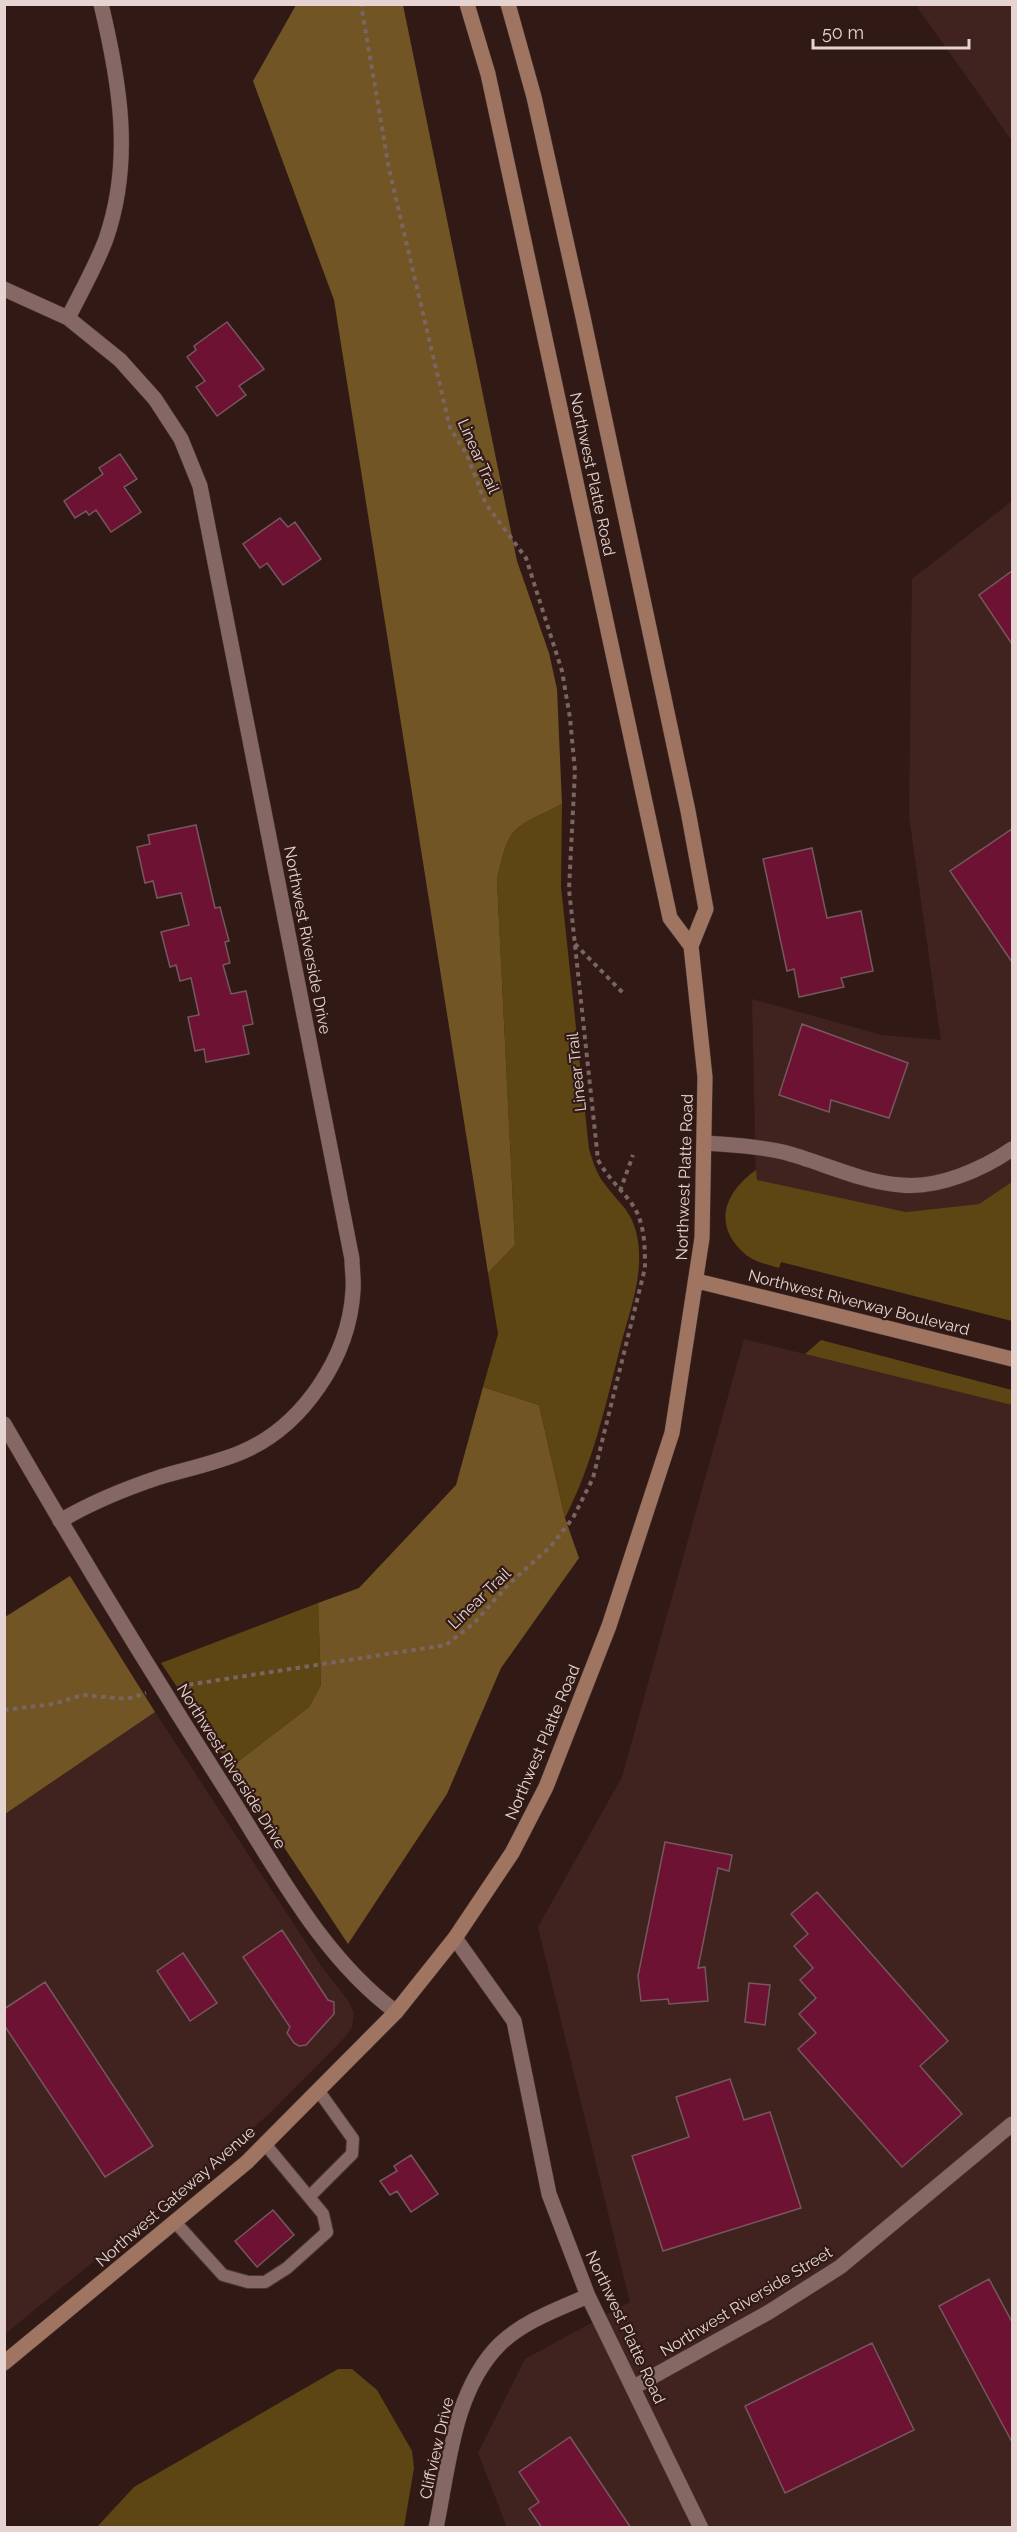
<svg xmlns="http://www.w3.org/2000/svg" width="1017" height="2532" font-family="Raleway,sans-serif">
<style>
.built{fill:#40231f}
.green{fill:#5e4514}
.forest{fill:#715524}
.building{fill:#6e1234;stroke:#74585e;stroke-width:1.5}
.lines{fill:none;stroke-linecap:round;stroke-linejoin:round}
.service-casing{stroke:#493734;stroke-width:14}
.minor-casing{stroke:#493734;stroke-width:16}
.secondary-casing{stroke:#493734;stroke-width:16}
.path{stroke:#7a6562;stroke-width:4;stroke-dasharray:4.5 4.5;stroke-linecap:butt}
.service{stroke:#856863;stroke-width:12}
.minor{stroke:#856863;stroke-width:15}
.secondary{stroke:#9f7562;stroke-width:15}
.labels{text-anchor:middle;stroke-width:4.5;stroke-linejoin:round;paint-order:stroke}
.street-label{font-size:16px;fill:#e5d4d1;stroke:#311a16}
</style>
<rect width="100%" height="100%" fill="#311a16"/>
<!-- built -->
<path class="built" d="M916,5H1012V141Z
M1012,501V1182L979,1204L906,1212L756,1180L752,999L882,1035L941,1040L909,816L912,579Z
M744,1339L1012,1405V2527H507L478,2453L525,2359L630,2302L538,1927L622,1777Z
M155,1712L322,1967L349,2002L354,2013L352,2027L346,2036L271,2112L216,2161L5,2334V1814Z"/>
<!-- green -->
<path class="green" d="M562,804L561,887L589,1149C593,1161 596,1173 604,1183C618,1203 632,1210 637,1236C645,1274 629,1312 620,1348C605,1408 593,1463 565,1518L539,1405L483,1387L498,1334L488,1273L515,1245L497,880C509,823 513,829 562,804Z
M756,1170L757,1180L906,1212L979,1204L1012,1182V1321L781,1262L779,1268C767,1264 753,1262 744,1253C712,1224 725,1192 756,1170Z
M821,1340L1012,1390V1405L805,1354Z
M318,1603L321,1685L309,1707L231,1767L161,1663Z
M338,2369H352L377,2390L412,2451L414,2468L404,2527H97L134,2487Z"/>
<!-- forest -->
<path class="forest" d="M296,5H403L517,561L549,653L557,689L562,804C513,829 509,823 497,880L515,1245L488,1273L334,300L253,81Z
M483,1387L539,1405L565,1518L579,1558L501,1668L447,1794L348,1944L231,1767L309,1707L321,1685L318,1603L359,1588L456,1485Z
M70,1576L155,1712L5,1814V1617Z"/>
<!-- building -->
<path class="building" d="M227,322L264,369L239,386L246,395L217,416L196,387L205,381L187,357L196,350L194,346Z
M120,454L137,479L124,487L141,512L111,532L96,510L89,515L86,511L75,518L64,501L103,474L99,468Z
M280,518L288,527L295,522L321,559L283,585L267,563L260,568L243,544Z
M1012,571V644L979,595Z
M196,825L215,908L220,907L229,941L225,942L230,963L223,965L231,994L246,991L253,1024L243,1026L249,1054L206,1062L204,1049L195,1051L188,1017L199,1015L191,978L180,981L176,965L170,967L161,932L189,925L181,893L157,898L153,881L145,883L137,847L150,844L148,835Z
M1012,829V962L950,871Z
M812,848L827,918L861,911L873,971L841,978L844,987L799,997L794,969L787,971L763,859Z
M802,1024L908,1063L889,1118L831,1100L829,1112L779,1095Z
M665,1842L732,1855L729,1871L718,1868L698,1968L705,1967L708,2001L669,2004L668,1999L641,2001L638,1976Z
M817,1892L948,2041L920,2066L962,2114L902,2167L798,2049L816,2033L799,2014L816,1998L800,1980L813,1968L794,1946L808,1934L791,1914Z
M282,1930L328,2000L334,2002V2014L306,2045L299,2046L294,2043L287,2033L290,2027L243,1957Z
M183,1953L217,2003L190,2021L157,1971Z
M45,1982L153,2146L105,2177L4,2025V2009Z
M749,1983L770,1985L765,2025L745,2022Z
M730,2079L744,2120L770,2112L801,2208L663,2251L632,2156L689,2137L676,2097Z
M411,2155L438,2194L411,2212L397,2191L390,2195L380,2181L397,2171L394,2166Z
M273,2210L294,2235L257,2267L235,2241Z
M989,2279L1012,2322V2442L939,2306Z
M872,2343L914,2430L785,2493L745,2406Z
M570,2437L631,2528H542L529,2509L539,2502L519,2472Z"/>
<g class="lines">
<defs>
<path id="service" d="M310,2196L352,2154L353,2139L318,2090
M175,2222L223,2275L248,2282H265L287,2268L327,2232L323,2214L265,2144"/>
<path id="minor" d="M4,289L68,318L120,360L155,399L181,439L200,486L352,1259C352,1269 354,1280 353,1291C349,1357 303,1426 242,1452C216,1463 187,1469 160,1477C124,1489 92,1502 60,1521
M68,318C81,292 96,266 106,239C133,161 120,83 101,4
M706,1143C731,1145 758,1146 783,1152C822,1162 860,1182 901,1185C938,1189 983,1169 1012,1149
M4,1424C76,1549 151,1672 228,1793C277,1870 322,1957 396,2012
M455,1938L514,2021L549,2194L588,2296L701,2528
M634,2387L769,2312L840,2267L1012,2124
M436,2528C449,2466 453,2391 500,2344C524,2321 558,2309 588,2296"/>
<path id="secondary" d="M467,4L488,74L670,918L691,946
M697,1281L1012,1359
M4,2363L247,2162L396,2012L455,1938L512,1853L546,1787L609,1626L672,1433L702,1238L705,1077L691,946L706,909L688,811L583,317L534,97L508,4"/>
</defs>
<!-- service casing -->
<use href="#service" class="service-casing"/>
<!-- minor casing -->
<use href="#minor" class="minor-casing"/>
<!-- secondary casing -->
<use href="#secondary" class="secondary-casing"/>
<!-- path -->
<path class="path" d="M575,944L623,993
M620,1191L633,1155
M180,1686L446,1645L474,1623L510,1583L551,1546L573,1518L593,1478L645,1268C645,1248 645,1222 632,1204C620,1188 608,1178 598,1160L569,889L575,771L570,718L562,671L526,558L486,504L466,453L450,428L389,169L361,4
M4,1710L54,1704L82,1695L127,1699L146,1693"/>
<!-- service -->
<use href="#service" class="service"/>
<!-- minor -->
<use href="#minor" class="minor"/>
<!-- secondary -->
<use href="#secondary" class="secondary"/>
</g>
<g class="labels">
<!-- street labels -->
<g class="street-label">
<text transform="translate(479 456) rotate(66)" y="6">Linear Trail</text>
<text transform="translate(593 474) rotate(78)" y="6">Northwest Platte Road</text>
<text transform="translate(308 940) rotate(79)" y="6">Northwest Riverside Drive</text>
<text transform="translate(576 1072) rotate(-96)" y="6">Linear Trail</text>
<text transform="translate(684 1177) rotate(-88)" y="6">Northwest Platte Road</text>
<text transform="translate(859 1302) rotate(14)" y="6">Northwest Riverway Boulevard</text>
<text transform="translate(479 1598) rotate(-44)" y="6">Linear Trail</text>
<text transform="translate(542 1742) rotate(-67)" y="6">Northwest Platte Road</text>
<text transform="translate(232 1766) rotate(58)" y="6">Northwest Riverside Drive</text>
<text transform="translate(175 2196) rotate(-41)" y="6">Northwest Gateway Avenue</text>
<text transform="translate(746 2301) rotate(-31)" y="6">Northwest Riverside Street</text>
<text transform="translate(626 2327) rotate(65)" y="6">Northwest Platte Road</text>
<text transform="translate(436 2448) rotate(-77)" y="6">Cliffview Drive</text>
</g>
</g>
<!-- border -->
<rect width="1017" height="2532" fill="none" stroke="#e5d4d1" stroke-width="12"/>
<!-- scale -->
<path d="M813 39v9h156v-9" fill="none" stroke="#e5d4d1" stroke-width="3"/>
<text x="822" y="39" font-size="18" fill="#e5d4d1" stroke="#311a16" stroke-width="4.5" paint-order="stroke">50 m</text>
</svg>
